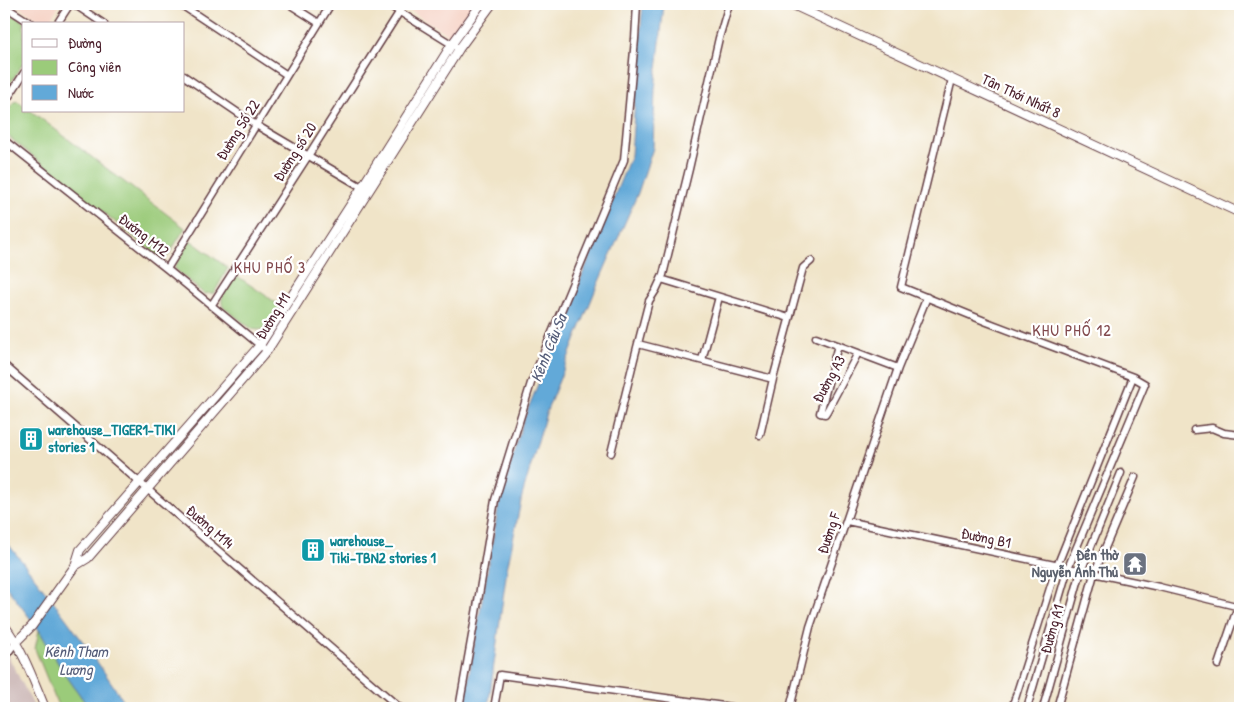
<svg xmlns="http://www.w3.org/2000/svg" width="1244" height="712" font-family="'Patrick Hand',sans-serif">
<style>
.built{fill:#f6d2c4}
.industrial{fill:#d1bfbe}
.green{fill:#9bcb7a;stroke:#727552}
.water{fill:#62a9d8;stroke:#566482}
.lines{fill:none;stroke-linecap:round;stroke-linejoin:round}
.minor-casing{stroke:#633d43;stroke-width:9}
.tertiary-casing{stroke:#633d43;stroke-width:10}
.minor{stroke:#fff;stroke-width:6}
.tertiary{stroke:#fff;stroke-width:8}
.labels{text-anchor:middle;stroke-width:4.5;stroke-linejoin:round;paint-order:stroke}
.street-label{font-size:15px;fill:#4a1f2b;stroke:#fff}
.culture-label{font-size:15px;font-weight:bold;fill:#0d838f;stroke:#fff;text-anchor:start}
.worship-label{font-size:15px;font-weight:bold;fill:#5b616d;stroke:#fff;text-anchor:end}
.neighbourhood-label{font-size:16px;letter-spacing:1px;fill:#81484c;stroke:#fff}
.water-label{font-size:16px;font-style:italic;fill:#555d79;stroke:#fff}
</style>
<rect width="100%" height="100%" fill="#fff"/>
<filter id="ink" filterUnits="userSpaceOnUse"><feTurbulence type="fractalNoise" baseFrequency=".02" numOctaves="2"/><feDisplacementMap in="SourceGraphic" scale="10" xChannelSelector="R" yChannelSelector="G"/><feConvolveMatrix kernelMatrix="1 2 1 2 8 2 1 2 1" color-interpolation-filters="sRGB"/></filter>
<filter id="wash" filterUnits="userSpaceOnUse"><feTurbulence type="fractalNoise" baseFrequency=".0096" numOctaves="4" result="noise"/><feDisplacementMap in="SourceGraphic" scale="20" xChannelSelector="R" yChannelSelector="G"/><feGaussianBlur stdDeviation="1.12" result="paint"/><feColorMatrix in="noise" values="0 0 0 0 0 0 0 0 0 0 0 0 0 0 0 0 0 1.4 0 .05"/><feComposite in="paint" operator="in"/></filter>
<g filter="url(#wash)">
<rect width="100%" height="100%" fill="#f0e4c8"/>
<!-- built -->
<path class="built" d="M14,4H60L47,24H45Z
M400,4H473L450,36Z"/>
<!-- industrial -->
<path class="industrial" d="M4,648L35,708H4Z"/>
<!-- green -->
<path class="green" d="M4,8L27,24H24V62L4,93Z
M16,100L24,106V111H31L185,228L168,256L164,258L159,257L4,133V115Z
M190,240L228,268L214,293L204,294L175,269V266Z
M237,276L281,306L264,329L258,330L252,329L223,307C218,295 230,285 237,276Z
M39,630L61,668L89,708H59L35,649Z"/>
<!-- water -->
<path class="water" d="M643,4H664L655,89L653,148L638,193L597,286L546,413L522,496L507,569L488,708H464L471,663L500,498L523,421L631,155L637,71Z
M4,539C48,593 90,649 128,708H89L61,668L39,630L4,584Z"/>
</g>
<g filter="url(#ink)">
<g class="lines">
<defs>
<path id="minor" d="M74,4L104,24
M180,4L287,75
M289,4L319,23
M387,4L456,47
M4,6L32,24
M57,24L70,4
M184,76L256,125L365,189
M952,79L901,287L987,322L1133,377L1145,384L1068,568L1027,708
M4,104L24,73
M4,140L167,269L267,351
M167,269L331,4
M661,279L789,318
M211,306L308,156L400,11
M816,337L898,368
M638,344L773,379
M838,345L820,413L825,414L827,411L858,353
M702,360L719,297
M4,365L400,708
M1194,430L1212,428L1224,433L1240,435
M760,435L773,379L803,268L811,261
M611,453L634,359L649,301L656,290L663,275L689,169L719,38L729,4
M847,521L1159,587L1240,607
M4,658L16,642
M1218,665L1238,606
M459,708L476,613L495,500L531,383L624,160L635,39L637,4
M494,708L500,675L738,708
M790,708L810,627L898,368L927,297
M1012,708L1057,566L1133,377
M1043,708L1081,571L1121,473
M1057,708L1094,574L1135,477"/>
<path id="tertiary" d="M791,4L1240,213
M75,566L88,558L267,351L459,49L492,4
M4,625C23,650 33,679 45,708
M16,642L32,626L75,566L80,550L260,345L362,187L452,44L481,4"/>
</defs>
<!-- minor casing -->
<use href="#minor" class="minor-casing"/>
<!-- tertiary casing -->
<use href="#tertiary" class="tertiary-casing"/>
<!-- minor -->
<use href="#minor" class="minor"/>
<!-- tertiary -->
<use href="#tertiary" class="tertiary"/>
</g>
</g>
<!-- icons -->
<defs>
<symbol id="building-square" viewBox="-11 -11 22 22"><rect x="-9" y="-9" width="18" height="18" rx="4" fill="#0f9aa8" stroke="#fff"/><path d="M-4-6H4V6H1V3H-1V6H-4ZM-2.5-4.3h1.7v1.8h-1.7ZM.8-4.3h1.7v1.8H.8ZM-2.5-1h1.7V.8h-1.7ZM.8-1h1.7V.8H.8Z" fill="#fff"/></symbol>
<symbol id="temple-square" viewBox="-11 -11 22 22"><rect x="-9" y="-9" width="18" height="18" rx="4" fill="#6b7280" stroke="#fff"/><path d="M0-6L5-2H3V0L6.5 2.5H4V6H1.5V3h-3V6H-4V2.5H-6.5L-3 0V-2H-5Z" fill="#fff"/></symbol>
</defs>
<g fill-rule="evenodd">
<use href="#building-square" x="17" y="425" width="28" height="28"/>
<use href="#building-square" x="299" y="536" width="28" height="28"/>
<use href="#temple-square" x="1121" y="550" width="28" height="28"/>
</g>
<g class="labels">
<!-- street labels -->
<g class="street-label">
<text transform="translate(1021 96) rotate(25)" y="5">Tân Thới Nhất 8</text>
<text transform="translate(238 130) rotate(-58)" y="5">Đường Số 22</text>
<text transform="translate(295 152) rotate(-57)" y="5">Đường số 20</text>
<text transform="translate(144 235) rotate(38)" y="5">Đướng M12</text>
<text transform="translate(273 316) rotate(-58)" y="5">Đường M1</text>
<text transform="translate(829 379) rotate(-61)" y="5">Đường A3</text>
<text transform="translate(210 527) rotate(41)" y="5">Đường M14</text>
<text transform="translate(829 533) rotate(-71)" y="5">Đường F</text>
<text transform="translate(986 538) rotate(12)" y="5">Đường B1</text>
<text transform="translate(1052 629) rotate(-74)" y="5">Đường A1</text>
</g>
<!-- culture labels -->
<g class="culture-label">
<text x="48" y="435">warehouse_TIGER1-TIKI<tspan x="48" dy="17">stories 1</tspan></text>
<text x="330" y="546">warehouse_<tspan x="330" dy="17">Tiki-TBN2 stories 1</tspan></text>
</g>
<!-- worship labels -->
<g class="worship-label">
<text x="1118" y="560">Đền thờ<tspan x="1118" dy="17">Nguyễn Ảnh Thủ</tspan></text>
</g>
<!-- neighbourhood labels -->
<g class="neighbourhood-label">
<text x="270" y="273">KHU PHỐ 3</text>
<text x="1072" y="336">KHU PHỐ 12</text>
</g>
<!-- water labels -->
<g class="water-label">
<text transform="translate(548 348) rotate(-68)" y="6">Kênh Cầu Sa</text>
<text x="76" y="657">Kênh Tham<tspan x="76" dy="18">Lương</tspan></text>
</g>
</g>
<!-- margin -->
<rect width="1244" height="712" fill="none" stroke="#fff" stroke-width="20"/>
<!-- legend -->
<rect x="22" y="22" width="162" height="90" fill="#ffffff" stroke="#b7a5aa"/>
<rect x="32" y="39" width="25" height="8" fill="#ffffff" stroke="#b7a5aa"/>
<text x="68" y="48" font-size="15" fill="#4a1f2b">Đường</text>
<rect x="32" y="60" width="25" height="15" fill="#9bcb7a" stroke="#b7a5aa"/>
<text x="68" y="72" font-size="15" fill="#4a1f2b">Công viên</text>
<rect x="32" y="85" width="25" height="15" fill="#62a9d8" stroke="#b7a5aa"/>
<text x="68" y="98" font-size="15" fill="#4a1f2b">Nước</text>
</svg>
